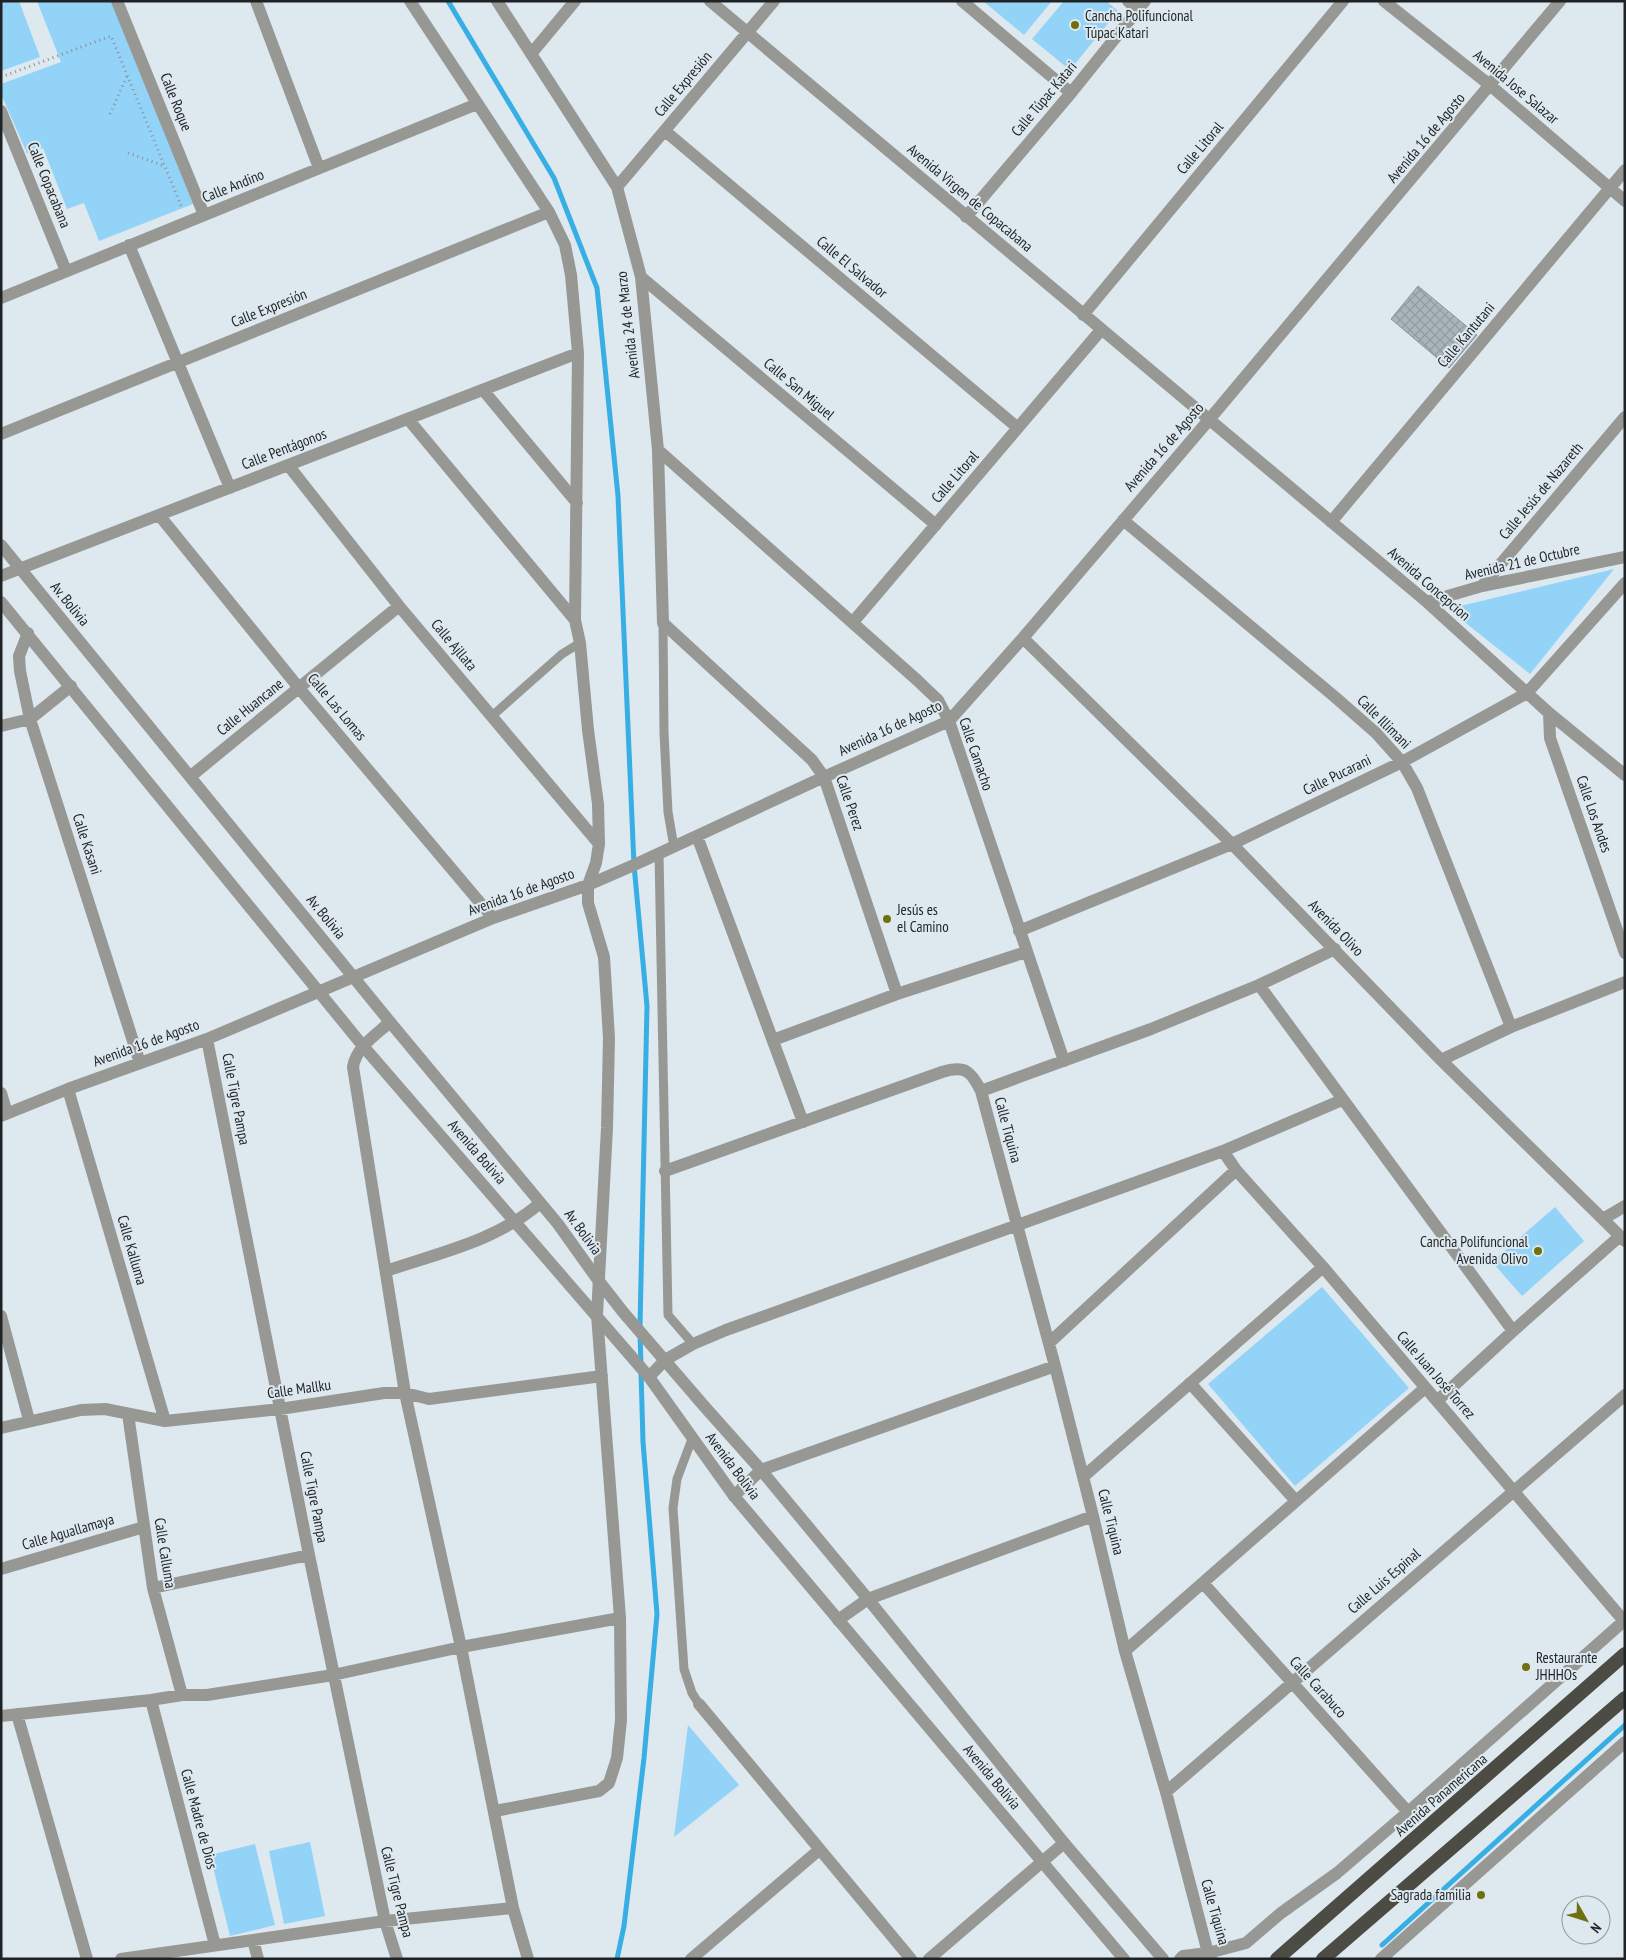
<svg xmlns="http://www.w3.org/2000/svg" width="1626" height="1960" font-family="'PT Sans Narrow',sans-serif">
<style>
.green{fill:#92d3f7}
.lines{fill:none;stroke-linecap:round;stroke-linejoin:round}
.stream{stroke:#37aee4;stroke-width:5}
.building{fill:url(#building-cross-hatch);stroke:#8a949a}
.path{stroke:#8b9398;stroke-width:3;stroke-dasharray:1 4;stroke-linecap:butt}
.service{stroke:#979893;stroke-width:9}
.minor{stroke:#979893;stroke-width:12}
.tertiary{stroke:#979893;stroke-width:12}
.trunk{stroke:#4c4c44;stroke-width:14}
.poi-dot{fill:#706f12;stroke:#dde8ef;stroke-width:2}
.labels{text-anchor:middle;stroke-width:4;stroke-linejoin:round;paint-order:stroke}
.poi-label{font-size:15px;fill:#1f2325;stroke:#dde8ef;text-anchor:start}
.street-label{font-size:15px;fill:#1f2325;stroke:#dde8ef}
</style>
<defs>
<pattern id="building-cross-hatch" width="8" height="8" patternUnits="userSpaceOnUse" patternTransform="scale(1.25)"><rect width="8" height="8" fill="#aab5bb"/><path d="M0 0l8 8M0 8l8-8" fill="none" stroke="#929ba1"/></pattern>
</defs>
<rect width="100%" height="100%" fill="#dde8ef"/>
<!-- green -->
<path class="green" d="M1,1H19L40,57L1,71Z
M37,1H112L193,204L99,241L84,203L67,209L43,148L27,153L1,94V84L61,62Z
M983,1H1052L1024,35Z
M1064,1H1106L1118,11L1070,70L1032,39Z
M1614,569L1530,674L1448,609Z
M1555,1207L1584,1241L1522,1296L1492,1262Z
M1322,1287L1409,1388L1295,1486L1208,1384Z
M688,1725L739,1785L674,1837Z
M310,1842L325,1916L284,1924L269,1851Z
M255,1844L275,1925L230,1936L210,1855Z"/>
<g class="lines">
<!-- stream -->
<path class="stream" d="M448,1L554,178L597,288L618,496L634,865L647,1006L640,1326
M640,1335L641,1364
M1382,1945L1625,1725
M617,1959L624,1926L644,1758L657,1614L643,1442L641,1372"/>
</g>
<!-- building -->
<path class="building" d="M1418,286L1477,335L1449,368L1391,319Z"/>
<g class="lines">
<!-- path -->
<path class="path" d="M1,77L111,36L182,208
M110,114L127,76
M128,153L164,166"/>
<!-- service -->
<path class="service" d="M663,623L664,733L668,812L674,847
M492,716L562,654L580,643
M659,854L668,1315L693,1344
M692,1439L677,1479L673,1508L684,1669L692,1693L699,1704"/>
<!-- minor -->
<path class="minor" d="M117,1L204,215
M256,1L319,168
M410,1L549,212L565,245L571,275L578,353L575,620L580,643L588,730L598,804L599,844L596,863L588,885V903L604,957L609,1038L607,1128L597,1315L620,1618L621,1720L617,1758L609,1783L599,1791L495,1811
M497,1L617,187L641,277L658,450L663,623L812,760L824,777L897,994
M710,1L1427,602L1549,713L1625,775
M962,1L1071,93
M1128,1L1138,10
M1384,1L1491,86L1625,201
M531,54L575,1
M1,111L66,271
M665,131L1018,428
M617,187L774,1
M966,217L1071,93L1145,1
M129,245L230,488
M641,277L936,525
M1,298L477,104
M1083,315L1343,1
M483,390L577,503
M408,419L575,620
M1,434L549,212
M658,450L917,680L938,700L949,721L1064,1061
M288,465L399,606L599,844
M159,515L299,688L493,918
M1123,520L1335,697L1376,733L1402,762L1417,788L1511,1027
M1331,522L1625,170
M1,576L578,353
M1482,586L1625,417
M1427,602L1482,586L1625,557
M853,622L1101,330
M28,633L19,656L20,671L30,719L140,1063
M1023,638L1232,844L1441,1060L1625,1241
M1549,713L1550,738L1625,953
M1,726L30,719L71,686
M191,776L399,606
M697,836L803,1122
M1019,931L1232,844L1402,762L1527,693L1625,583
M1259,985L1513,1331
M207,1039L309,1555L385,1921L397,1959
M773,1040L897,994L1026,952
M1441,1060L1511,1027L1625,982
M68,1089L165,1421
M981,1091L1151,1029L1259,985L1335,949
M1,1093L7,1113
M1,1116L68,1089L207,1039L493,918L588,885L634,865L824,777L949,721L1023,638L1208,421L1560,1
M1223,1151L1236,1170L1323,1267L1624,1621
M665,1171L942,1072C965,1065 971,1071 981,1091L1055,1366L1093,1516L1125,1651L1166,1792L1208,1953L1211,1959
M1603,1219L1625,1206
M386,1271C438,1253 497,1241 540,1203
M1,1316L29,1420
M1049,1343L1236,1170
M649,1377L665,1360L693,1344L726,1330L1223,1151L1342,1100
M1190,1383L1296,1501
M1437,1401L1513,1331L1620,1236
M128,1414L153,1588L182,1695
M1,1428L81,1410L105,1409L165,1421L280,1409L384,1393H405L429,1399L602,1376
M1083,1477L1323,1267
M734,1496L761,1470L1055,1366
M1,1569L144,1527
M1203,1583L1408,1812
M153,1588L309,1555
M838,1620L868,1599L1093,1516
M1125,1651L1425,1388
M151,1700L215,1945
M699,1704L911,1959
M17,1714L87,1959
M1,1716L151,1700L182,1695H207L333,1675L461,1647L620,1618
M1166,1792L1625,1395
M513,1908L528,1959
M253,1940L258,1959
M121,1959L385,1921L513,1908L461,1647L405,1393L353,1067C356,1047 376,1035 390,1022
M691,1959L819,1850
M929,1959L1064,1843
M1180,1959L1183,1956L1208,1953L1246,1943L1281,1913L1337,1873L1408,1812L1625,1620
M1381,1959L1625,1742"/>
<!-- tertiary -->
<path class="tertiary" d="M1,545L390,1022L558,1224L598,1280L623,1312L704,1406L761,1470L868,1599L1064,1843L1163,1959
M1,602L363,1046L649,1377L734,1496L1124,1959"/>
<!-- trunk -->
<path class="trunk" d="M1277,1959L1625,1654
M1323,1959L1625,1698"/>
</g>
<!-- markers -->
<g class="poi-dot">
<circle cx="1075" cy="25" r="5"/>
<circle cx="887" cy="919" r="5"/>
<circle cx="1538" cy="1251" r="5"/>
<circle cx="1526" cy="1667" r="5"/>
<circle cx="1481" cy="1895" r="5"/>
</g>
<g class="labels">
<!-- poi labels -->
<g class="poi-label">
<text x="1085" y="21">Cancha Polifuncional<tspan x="1085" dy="17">Túpac Katari</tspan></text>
<text x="897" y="915">Jesús es<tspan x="897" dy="17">el Camino</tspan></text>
<text x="1528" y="1247" text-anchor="end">Cancha Polifuncional<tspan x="1528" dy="17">Avenida Olivo</tspan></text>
<text x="1536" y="1663">Restaurante<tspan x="1536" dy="17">JHHHOs</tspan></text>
<text x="1471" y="1900" text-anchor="end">Sagrada familia</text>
</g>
<!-- street labels -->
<g class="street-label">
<text transform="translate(683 84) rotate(-50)" y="5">Calle Expresión</text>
<text transform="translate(1516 87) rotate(40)" y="5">Avenida Jose Salazar</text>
<text transform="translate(1044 99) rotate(-50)" y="5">Calle Túpac Katari</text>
<text transform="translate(176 102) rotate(68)" y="5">Calle Roque</text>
<text transform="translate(1426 138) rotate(-50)" y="5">Avenida 16 de Agosto</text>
<text transform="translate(1200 148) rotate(-50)" y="5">Calle Litoral</text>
<text transform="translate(49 185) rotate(68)" y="5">Calle Copacabana</text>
<text transform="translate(233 186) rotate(-22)" y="5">Calle Andino</text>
<text transform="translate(970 198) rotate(40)" y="5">Avenida Virgen de Copacabana</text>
<text transform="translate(852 267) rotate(40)" y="5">Calle El Salvador</text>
<text transform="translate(269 308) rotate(-22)" y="5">Calle Expresión</text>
<text transform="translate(628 325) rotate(-97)" y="5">Avenida 24 de Marzo</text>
<text transform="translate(1466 335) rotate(-50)" y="5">Calle Kantutani</text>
<text transform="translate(799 389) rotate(40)" y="5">Calle San Miguel</text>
<text transform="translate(1164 447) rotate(-49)" y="5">Avenida 16 de Agosto</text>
<text transform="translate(284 449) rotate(-21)" y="5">Calle Pentágonos</text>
<text transform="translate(955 477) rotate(-49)" y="5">Calle Litoral</text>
<text transform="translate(1541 491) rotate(-50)" y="5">Calle Jesús de Nazareth</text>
<text transform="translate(1522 562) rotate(-13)" y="5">Avenida 21 de Octubre</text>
<text transform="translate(1429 584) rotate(41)" y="5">Avenida Concepcion</text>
<text transform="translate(70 604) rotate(51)" y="5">Av. Bolivia</text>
<text transform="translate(454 645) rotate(50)" y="5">Calle Ajllata</text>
<text transform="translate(250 707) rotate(-39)" y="5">Calle Huancane</text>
<text transform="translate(337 707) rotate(50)" y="5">Calle Las Lomas</text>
<text transform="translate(1384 722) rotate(45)" y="5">Calle Illimani</text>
<text transform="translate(890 728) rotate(-25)" y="5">Avenida 16 de Agosto</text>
<text transform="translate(976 754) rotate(71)" y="5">Calle Camacho</text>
<text transform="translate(1337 775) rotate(-26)" y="5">Calle Pucarani</text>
<text transform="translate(850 803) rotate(71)" y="5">Calle Perez</text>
<text transform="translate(1594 814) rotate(71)" y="5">Calle Los Andes</text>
<text transform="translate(87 844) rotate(72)" y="5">Calle Kasani</text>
<text transform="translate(521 892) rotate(-20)" y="5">Avenida 16 de Agosto</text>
<text transform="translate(326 917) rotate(51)" y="5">Av. Bolivia</text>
<text transform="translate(1336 928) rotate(46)" y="5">Avenida Olivo</text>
<text transform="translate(146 1043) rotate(-20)" y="5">Avenida 16 de Agosto</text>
<text transform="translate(236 1099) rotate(79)" y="5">Calle Tigre Pampa</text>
<text transform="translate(1008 1130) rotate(75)" y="5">Calle Tiquina</text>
<text transform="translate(477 1152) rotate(49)" y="5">Avenida Bolivia</text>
<text transform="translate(583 1232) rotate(54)" y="5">Av. Bolivia</text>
<text transform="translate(132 1250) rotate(74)" y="5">Calle Kalluma</text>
<text transform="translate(1436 1375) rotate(49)" y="5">Calle Juan José Torrez</text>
<text transform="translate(299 1389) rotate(-8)" y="5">Calle Mallku</text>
<text transform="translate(733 1466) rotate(53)" y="5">Avenida Bolivia</text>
<text transform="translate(314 1497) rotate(79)" y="5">Calle Tigre Pampa</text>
<text transform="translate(1111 1522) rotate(76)" y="5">Calle Tiquina</text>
<text transform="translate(68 1532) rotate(-16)" y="5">Calle Aguallamaya</text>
<text transform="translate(165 1553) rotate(81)" y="5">Calle Calluma</text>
<text transform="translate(1384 1581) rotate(-41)" y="5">Calle Luis Espinal</text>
<text transform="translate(1318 1687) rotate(48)" y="5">Calle Carabuco</text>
<text transform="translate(992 1777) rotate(50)" y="5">Avenida Bolivia</text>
<text transform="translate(1441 1795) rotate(-41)" y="5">Avenida Panamericana</text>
<text transform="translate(199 1819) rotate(75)" y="5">Calle Madre de Dios</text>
<text transform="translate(397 1892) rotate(76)" y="5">Calle Tigre Pampa</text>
<text transform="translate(1215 1912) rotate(74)" y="5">Calle Tiquina</text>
</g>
</g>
<!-- border -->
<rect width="1626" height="1960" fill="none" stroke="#1f2325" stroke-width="5"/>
<!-- north arrow -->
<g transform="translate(1586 1920) rotate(129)"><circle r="24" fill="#dde8ef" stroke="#91999e"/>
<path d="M0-4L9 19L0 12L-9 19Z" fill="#706f12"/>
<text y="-8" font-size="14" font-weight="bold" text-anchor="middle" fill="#1f2325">N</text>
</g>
</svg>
